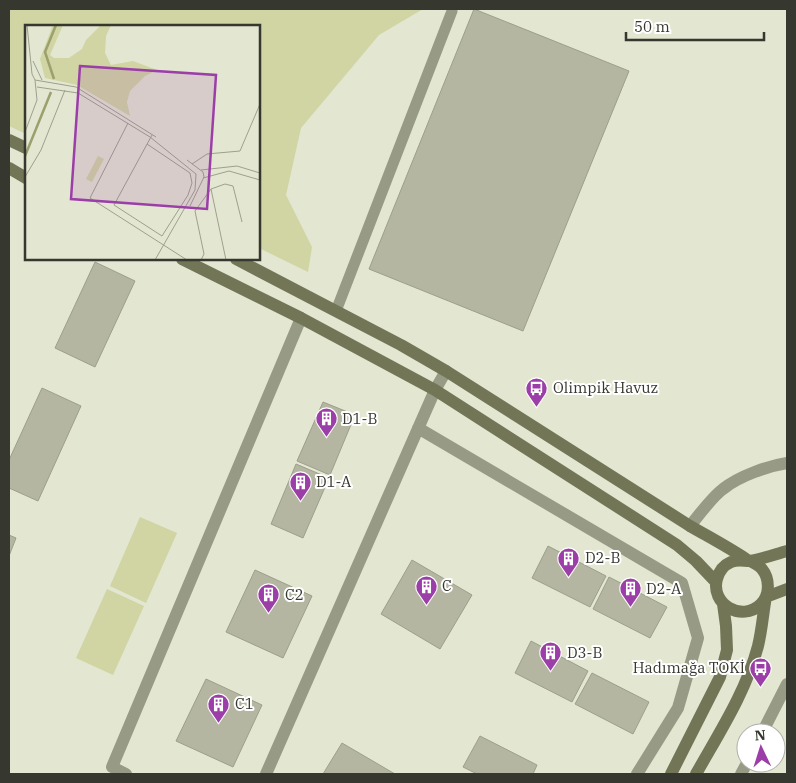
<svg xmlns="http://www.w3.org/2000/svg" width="796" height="783" font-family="'IBM Plex Serif',serif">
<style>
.green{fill:#d0d5a3}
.building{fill:#b4b6a1;stroke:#9c9f8a}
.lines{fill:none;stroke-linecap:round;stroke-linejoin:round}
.service{stroke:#979a84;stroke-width:11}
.minor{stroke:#979a84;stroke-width:12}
.secondary{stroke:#737656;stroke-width:12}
.labels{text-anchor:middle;stroke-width:4;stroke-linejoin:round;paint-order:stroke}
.poi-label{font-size:15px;fill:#36372e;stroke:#fff;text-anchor:start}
.inset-river{fill:none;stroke:#9ba06e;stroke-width:2.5}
.inset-road{fill:none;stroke:#9ea08f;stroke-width:1}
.view{fill:#9b3ea8;fill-opacity:0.15;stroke:#9b3ea8;stroke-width:2.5}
.inset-edge{fill:none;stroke:#36372e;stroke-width:2.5}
</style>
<rect width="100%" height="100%" fill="#e3e6d0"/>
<!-- green -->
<path class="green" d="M9,9H423L379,35L301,128L286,195L312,247L308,272L259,248V26H26V134L9,126Z
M140,517L177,533L146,603L110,586Z
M107,589L144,606L113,675L76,658Z"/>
<!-- building -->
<path class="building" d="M474,9L629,71L523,331L369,269Z
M95,262L135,281L95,367L55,348Z
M42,388L81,406L38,501L9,488V460Z
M323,402L355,415L330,475L297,461Z
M296,464L329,478L303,538L271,524Z
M9,535L16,538L9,556Z
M548,546L606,576L590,607L532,578Z
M412,560L472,595L440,649L381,614Z
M255,570L312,596L283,658L226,632Z
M609,577L667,607L650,638L593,609Z
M531,641L588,671L572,702L515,673Z
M592,673L649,702L633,734L575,704Z
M206,679L262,705L233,767L176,741Z
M480,736L537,765L533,774H477L463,767Z
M342,743L395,774H323Z"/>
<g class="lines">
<!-- service -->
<path class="service" d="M336,311L452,11"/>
<!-- minor -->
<path class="minor" d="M418,428L682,583L698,638L678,708L637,774
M690,526C699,515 712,497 723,489C739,476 768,466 787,463
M762,733L787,684
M126,774L112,767L301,318
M266,774L435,390L446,371
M741,774L747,763"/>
<!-- secondary -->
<path class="secondary" d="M9,140L26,148
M9,168L26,178
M182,259L301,318L435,390L677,545L696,561L716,582
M236,259L401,345L446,371L690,526C709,537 728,547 746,559C752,562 758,564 762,569C770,579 770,595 761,604C742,623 710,604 717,579C719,571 724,565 731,562C738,559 743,561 750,561C762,559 776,554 787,551
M766,597L787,589
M671,774L720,677L727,650L726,626L723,604
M696,774C719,733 746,692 758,646C762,630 763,613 766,597"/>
</g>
<!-- icons -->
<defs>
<symbol id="bus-pin" viewBox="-11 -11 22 30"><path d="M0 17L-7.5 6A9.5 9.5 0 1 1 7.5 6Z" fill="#9b3ea8" stroke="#fff"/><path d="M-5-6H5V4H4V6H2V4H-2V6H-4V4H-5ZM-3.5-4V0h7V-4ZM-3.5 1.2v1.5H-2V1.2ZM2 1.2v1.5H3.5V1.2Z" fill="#fff"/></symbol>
<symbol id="building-pin" viewBox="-11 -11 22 30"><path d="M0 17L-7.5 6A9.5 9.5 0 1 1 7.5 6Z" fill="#9b3ea8" stroke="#fff"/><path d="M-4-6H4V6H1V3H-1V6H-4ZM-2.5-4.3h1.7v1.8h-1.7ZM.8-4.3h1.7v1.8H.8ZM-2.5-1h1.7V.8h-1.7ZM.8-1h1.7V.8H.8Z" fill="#fff"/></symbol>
</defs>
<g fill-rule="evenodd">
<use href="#bus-pin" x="524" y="376" width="25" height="34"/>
<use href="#building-pin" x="314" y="406" width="25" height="34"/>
<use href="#building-pin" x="288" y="470" width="25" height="34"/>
<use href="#building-pin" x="556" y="546" width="25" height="34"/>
<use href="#building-pin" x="414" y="574" width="25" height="34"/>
<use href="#building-pin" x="618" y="576" width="25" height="34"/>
<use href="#building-pin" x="256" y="582" width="25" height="34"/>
<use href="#building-pin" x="538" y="640" width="25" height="34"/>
<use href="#bus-pin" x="748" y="656" width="25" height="34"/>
<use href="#building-pin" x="206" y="692" width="25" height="34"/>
</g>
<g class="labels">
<!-- poi labels -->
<g class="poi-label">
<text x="553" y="393">Olimpik Havuz</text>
<text x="342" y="424">D1-B</text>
<text x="316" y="487">D1-A</text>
<text x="585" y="563">D2-B</text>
<text x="442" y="591">C</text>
<text x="646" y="594">D2-A</text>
<text x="285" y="600">C2</text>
<text x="567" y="658">D3-B</text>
<text x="745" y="673" text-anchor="end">Hadımağa TOKİ</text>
<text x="235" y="709">C1</text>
</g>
</g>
<!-- overview -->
<g transform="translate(25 25)">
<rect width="235" height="235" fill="#e3e6d0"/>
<path d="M28,0H38L25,30L29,33H44L57,24L61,15L76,0H86L81,11L80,28L86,40L108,36L132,45L120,51L105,66L102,77L105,91L52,60L20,53L15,34ZM73,131L79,134L67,157L61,154Z" fill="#d0d5a3"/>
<path class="inset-river" d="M29,54L20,27L31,0M0,131L26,67"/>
<path class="inset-road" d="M2,0L7,49L10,55M8,36L17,55M10,55L51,62L131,112M12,62L53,68L125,112L171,149L170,165L130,235M103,98L65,173L162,235M0,107L12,75L10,55M162,135L178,147L179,152M167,139L182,129L215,126L235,79M176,145L212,141L235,148M0,152L16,125L40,65M178,153L204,146L235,155M89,180L137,211L163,170L167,158L165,148L122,119M89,180L127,110M165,181L179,152M176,235L179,229L170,186L186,164M201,235L186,164L200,159L208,161L217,197"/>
<path class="view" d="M55,41L191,50L182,184L46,174Z"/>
<rect width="235" height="235" class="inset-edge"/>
</g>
<!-- border -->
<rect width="796" height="783" fill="none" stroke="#36372e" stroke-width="20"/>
<!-- north arrow -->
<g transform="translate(761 748) rotate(356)"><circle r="24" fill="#ffffff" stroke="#afafab"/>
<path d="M0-4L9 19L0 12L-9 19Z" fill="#9b3ea8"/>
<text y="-8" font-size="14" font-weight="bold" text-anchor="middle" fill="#36372e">N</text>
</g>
<!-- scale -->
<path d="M626 32v8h138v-8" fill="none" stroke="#36372e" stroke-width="2.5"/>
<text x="634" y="32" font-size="15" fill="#36372e" stroke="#ffffff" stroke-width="4" paint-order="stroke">50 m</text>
</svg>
